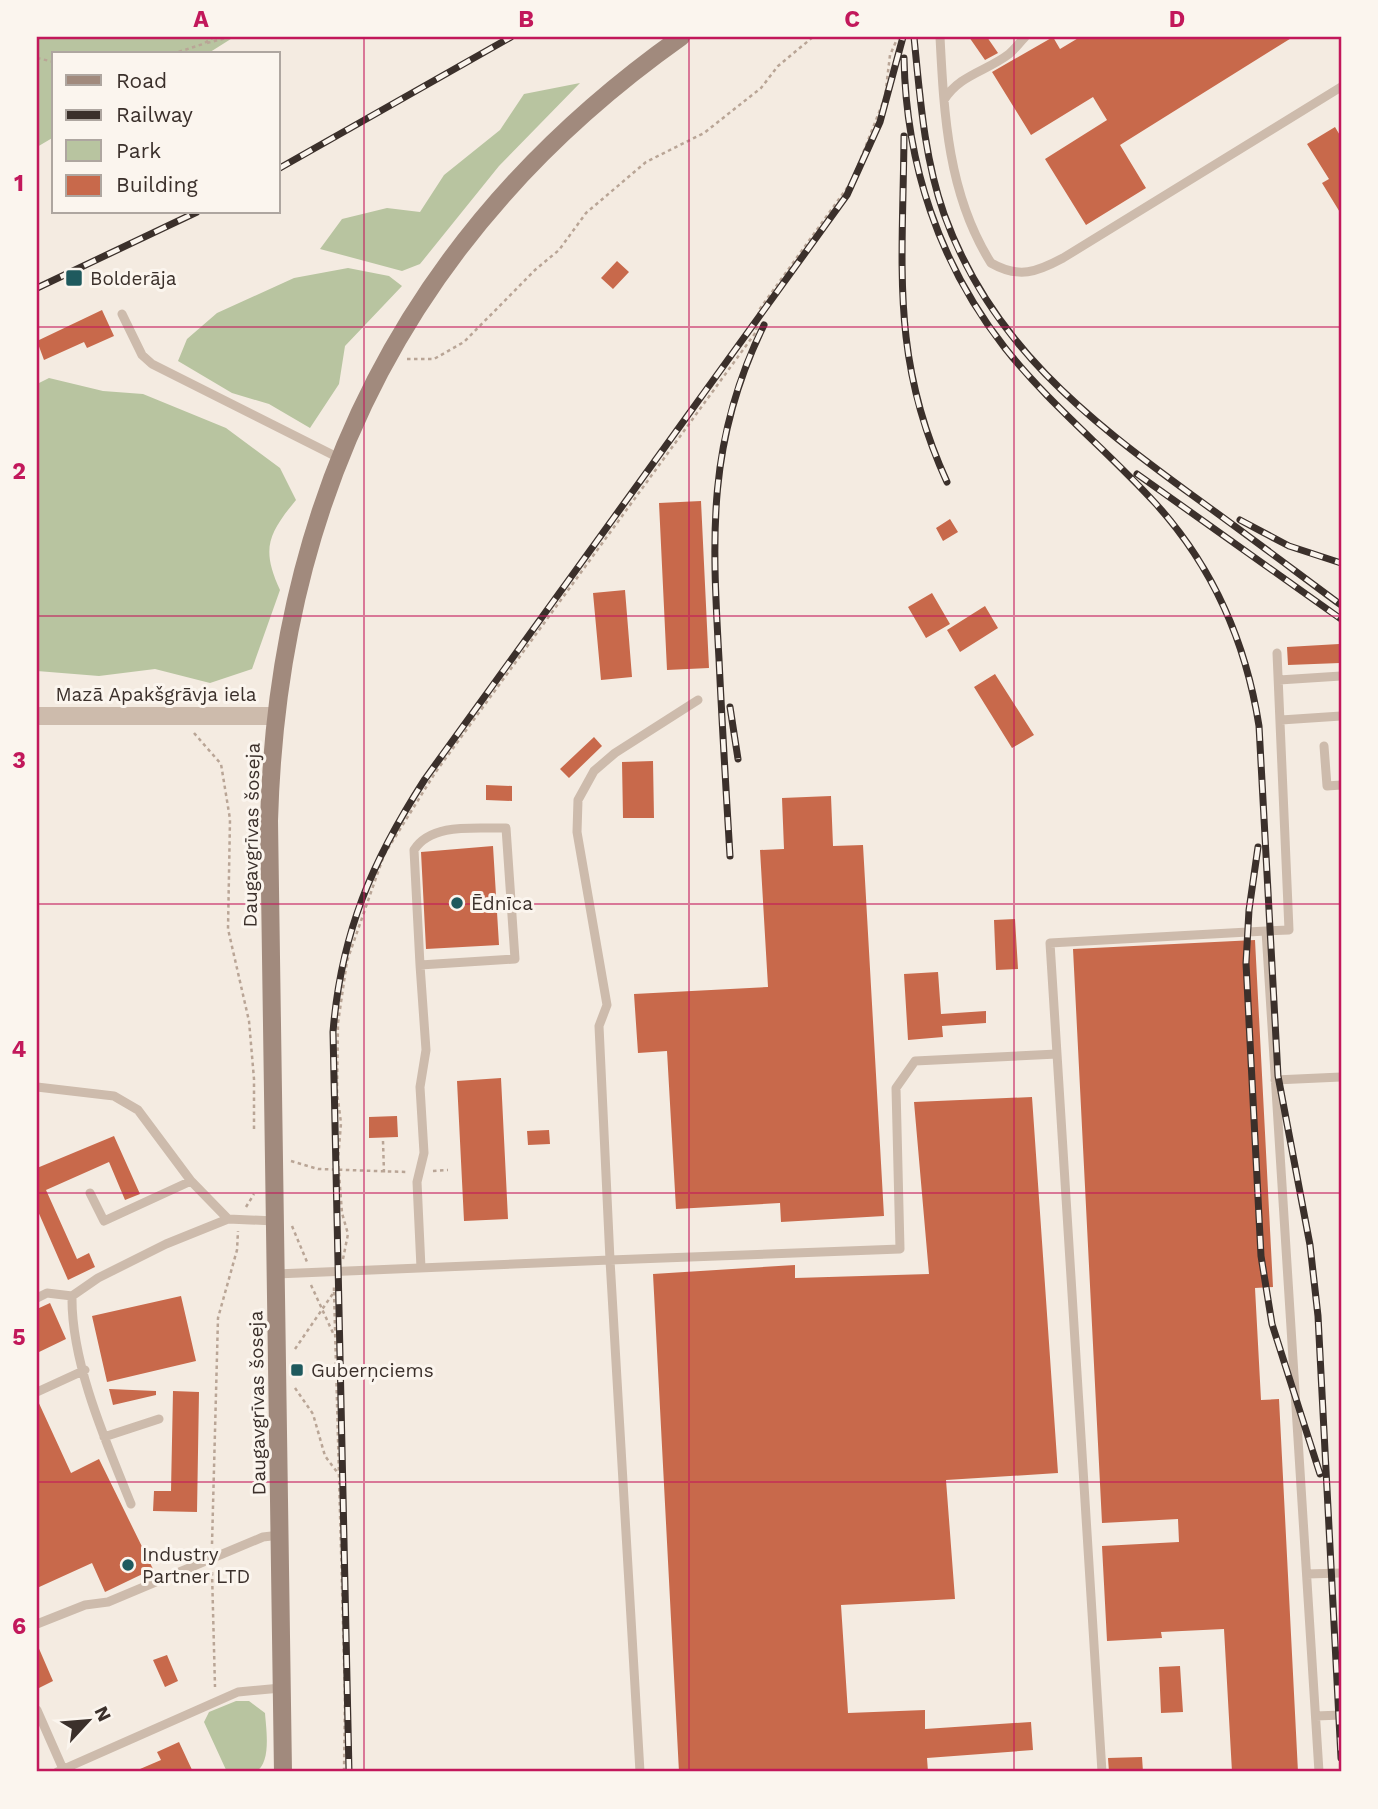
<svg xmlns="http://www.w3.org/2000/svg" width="1378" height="1809" font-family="'Work Sans',sans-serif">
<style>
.green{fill:#b8c4a0}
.building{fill:#c8694b}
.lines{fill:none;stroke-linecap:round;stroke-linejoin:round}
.path{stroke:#b9a596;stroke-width:2.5;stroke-dasharray:3.5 3.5;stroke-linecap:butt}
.service{stroke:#cdbbac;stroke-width:9}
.minor{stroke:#cdbbac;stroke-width:18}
.secondary{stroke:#a18a7d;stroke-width:18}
.rail-casing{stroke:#3b302b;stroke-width:7}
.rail{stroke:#fbf5ee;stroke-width:4.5;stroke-dasharray:13;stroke-linecap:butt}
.grid{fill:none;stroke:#c2185b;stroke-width:2;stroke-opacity:0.55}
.poi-dot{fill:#1f5a5e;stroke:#fbf5ee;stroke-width:2.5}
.labels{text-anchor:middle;stroke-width:6;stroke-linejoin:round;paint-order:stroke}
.poi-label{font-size:19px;fill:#3b302b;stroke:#fbf5ee;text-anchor:start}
.street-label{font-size:19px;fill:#3b302b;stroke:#fbf5ee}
.neatline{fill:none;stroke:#c2185b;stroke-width:2.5}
.grid-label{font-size:23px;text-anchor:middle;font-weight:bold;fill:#c2185b}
</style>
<rect width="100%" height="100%" fill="#f4ebe1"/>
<!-- green -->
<path class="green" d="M37,37H234L207,54H54V137L37,147Z
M580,83L499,166L420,264L402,271L320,249L342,219L387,208L420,212L444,175L500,130L524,94Z
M348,268L389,276L402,286L345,346L339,384L310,428L269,404L232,393L178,361L187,339L217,313L294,278Z
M49,378L103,391L143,394L226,428L280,468L296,500C268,534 261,549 280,590L252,669L210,683L155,669L99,676L37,671V384Z
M236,1701H249L265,1713C266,1728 272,1764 255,1772C248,1775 234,1772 227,1772L204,1722L209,1712Z"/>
<!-- building -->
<path class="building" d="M969,37H987L998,53L985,60Z
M1053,37L1060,49L1080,37H1293L1120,145L1146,188L1086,225L1045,159L1107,120L1093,97L1031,135L992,72Z
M1335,127L1341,137V214L1322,183L1329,179L1307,144Z
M617,261L629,272L613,289L601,278Z
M102,310L114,336L87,348L84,342L44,360L37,341Z
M701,501L709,668L667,670L659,503Z
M950,519L958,532L943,541L936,528Z
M625,590L632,677L601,680L593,593Z
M932,593L950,624L926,638L908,607Z
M985,606L998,628L960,652L947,630Z
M1339,644L1340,663L1288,665L1287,647Z
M995,674L1034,735L1012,748L974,687Z
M594,737L602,746L569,778L560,769Z
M653,761L654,818H623L622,762Z
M486,785L512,786V801L486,800Z
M831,796L833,846L863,845L884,1216L781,1222L780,1203L676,1209L667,1051L638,1053L634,994L768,987L760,850L784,849L782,798Z
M493,846L499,945L426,949L421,852Z
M1015,919L1018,969L996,970L994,920Z
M1255,940L1273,1287L1255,1288L1261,1400L1279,1399L1298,1772H1232L1224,1629L1161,1632L1162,1638L1107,1641L1102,1546L1179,1542L1178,1519L1102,1523L1073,949Z
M938,972L941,1014L986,1011V1023L942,1026L943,1037L908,1040L904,974Z
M501,1078L508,1219L464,1221L457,1081Z
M1032,1097L1058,1473L946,1480L955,1599L841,1605L848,1713L925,1710V1729L1031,1722L1033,1750L927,1758L928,1772H679L653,1274L795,1265V1278L929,1274L914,1102Z
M397,1116L398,1137L369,1138V1117Z
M549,1130L550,1144L528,1145L527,1131Z
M114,1136L140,1194L125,1200L109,1162L46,1190L77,1259L89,1253L95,1267L68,1280L37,1209V1168Z
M181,1296L196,1361L107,1382L92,1316Z
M50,1303L66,1339L37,1353V1309Z
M109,1389L156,1391V1395L113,1405Z
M173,1391L199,1392L197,1512L153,1511L154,1491H171Z
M37,1399L71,1473L99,1459L153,1569L105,1592L92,1563L37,1588Z
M37,1644L53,1681L37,1689Z
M167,1655L178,1681L165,1687L153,1660Z
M1180,1666L1183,1712L1161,1713L1159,1667Z
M179,1742L193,1772H133L161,1760L157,1752Z
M1142,1757L1143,1772H1109L1108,1758Z"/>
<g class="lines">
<!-- path -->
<path class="path" d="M207,43L230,37
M172,54L203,44L214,37
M37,58L54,62
M407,359H434L464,342L535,270L559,250L586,213L646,162L704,133L761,88L778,66L813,37
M194,733L221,764L230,819L228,929L249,1021L254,1079V1129
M383,1141L384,1173
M291,1161L318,1169L406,1172
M433,1171L448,1170
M246,1207L254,1194
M292,1226L307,1262
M343,1259L348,1234L342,1213L338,1160L341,1123L337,1092L338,1023L347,961L384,855L435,773L756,332L759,310L852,181L885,97L890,55L898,37
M311,1285L333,1333
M334,1292L345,1697L344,1772
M295,1349L334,1292V1285
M295,1388L313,1414L325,1456L337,1472
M212,1544L218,1318L237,1250L238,1231
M212,1572L215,1687"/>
<!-- service -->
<path class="service" d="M940,37C944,115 948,195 991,263C1019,279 1037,272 1063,258L1341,87
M944,100C959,75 987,71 1009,54C1015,49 1020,42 1025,37
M122,314L142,355L152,364L339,458
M1279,680L1341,676
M1281,720L1341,716
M1324,746L1327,786L1341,785
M1266,931L1289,930L1277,653
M420,965L414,850C432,822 476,829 506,828L515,959L420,965L426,1050L420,1087L424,1153L417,1182L421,1268
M1057,1054L1102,1772
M1275,1080L1341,1077
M37,1087L114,1096L138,1110L191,1181L228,1219
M90,1193L104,1221L191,1181
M276,1274L610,1260L599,1026L607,1005L577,832L578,800L594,771L615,753L698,700
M37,1298L47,1293L72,1296
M37,1392L85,1370
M104,1437L159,1419
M131,1504C106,1442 71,1363 72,1296L98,1278L166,1244L228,1219L275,1221
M1307,1574L1341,1573
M37,1624L85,1605L108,1602L263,1537L280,1535
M37,1710L63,1769
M1316,1716L1341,1715
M57,1772L238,1692L281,1688
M640,1772L610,1260L900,1249L896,1088L915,1061L1057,1054L1050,943L1266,931L1319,1772"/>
<!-- minor -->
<path class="minor" d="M37,716H275"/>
<!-- secondary -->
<path class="secondary" d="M283,1772L269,821C278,493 411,228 681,37"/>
<defs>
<path id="rail" d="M914,37C920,97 924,157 944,214C991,344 1085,417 1192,495C1242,531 1291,568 1341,605
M904,58C906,164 939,264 1005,348C1050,405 1107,450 1156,504C1213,567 1246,643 1259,726L1278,1076L1310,1245L1318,1316L1341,1758
M904,136C903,267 890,358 947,482
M278,169L511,37
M37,288L197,212
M1137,474L1341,619
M1240,520L1289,546L1341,563
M730,707L738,759
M1258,847L1249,910L1246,963L1261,1256L1272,1324L1320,1474
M730,856C726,790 722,724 719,659C712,535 707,441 764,325
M349,1772L333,1032C341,933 372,861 425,779L847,195L880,122L903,37"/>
</defs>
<!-- rail casing -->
<use href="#rail" class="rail-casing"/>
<!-- rail -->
<use href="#rail" class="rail"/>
</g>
<!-- grid -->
<path class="grid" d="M364,37V1772M689,37V1772M1014,37V1772M37,327H1341M37,616H1341M37,904H1341M37,1193H1341M37,1482H1341"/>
<!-- markers -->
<g class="poi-dot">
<rect x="65" y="269" width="18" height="18" rx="3.5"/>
<circle cx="457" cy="903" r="7"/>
<rect x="290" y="1363" width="14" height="14" rx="3.5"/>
<circle cx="128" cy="1565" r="7"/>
</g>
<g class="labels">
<!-- poi labels -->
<g class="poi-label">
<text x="90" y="285">Bolderāja</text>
<text x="471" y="910">Ēdnīca</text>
<text x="311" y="1377">Guberņciems</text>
<text x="142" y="1561">Industry<tspan x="142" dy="22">Partner LTD</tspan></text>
</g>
<!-- street labels -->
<g class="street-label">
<text x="156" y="701">Mazā Apakšgrāvja iela</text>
<text transform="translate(251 835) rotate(-89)" y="7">Daugavgrīvas šoseja</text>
<text transform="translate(257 1403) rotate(-91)" y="7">Daugavgrīvas šoseja</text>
</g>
</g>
<!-- border -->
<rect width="1378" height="1809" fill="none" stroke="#fbf5ee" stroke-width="77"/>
<!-- legend -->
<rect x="52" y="52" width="228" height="161" fill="#fbf5ee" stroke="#aea6a0" stroke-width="2"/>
<rect x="66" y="75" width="35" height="10" fill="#a18a7d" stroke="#aea6a0" stroke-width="2"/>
<text x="116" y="88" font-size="21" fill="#3b302b">Road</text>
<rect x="66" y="110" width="35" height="10" fill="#3b302b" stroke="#aea6a0" stroke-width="2"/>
<text x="116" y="122" font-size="21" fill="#3b302b">Railway</text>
<rect x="66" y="140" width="35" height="21" fill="#b8c4a0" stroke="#aea6a0" stroke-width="2"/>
<text x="116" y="158" font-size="21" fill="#3b302b">Park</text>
<rect x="66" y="175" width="35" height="21" fill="#c8694b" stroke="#aea6a0" stroke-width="2"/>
<text x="116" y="192" font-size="21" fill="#3b302b">Building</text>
<!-- north arrow -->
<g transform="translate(88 1721) rotate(64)" stroke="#fbf5ee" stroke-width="5" paint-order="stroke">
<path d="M0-5L12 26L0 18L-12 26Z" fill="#3b302b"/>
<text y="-10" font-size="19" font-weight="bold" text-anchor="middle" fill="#3b302b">N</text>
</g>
<rect x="38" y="38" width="1302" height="1732" class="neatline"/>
<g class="grid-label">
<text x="201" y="27">A</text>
<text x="526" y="27">B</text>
<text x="852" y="27">C</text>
<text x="1177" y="27">D</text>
<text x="19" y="191">1</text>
<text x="19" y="479">2</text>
<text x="19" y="768">3</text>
<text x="19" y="1057">4</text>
<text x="19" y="1345">5</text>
<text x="19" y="1634">6</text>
</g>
</svg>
